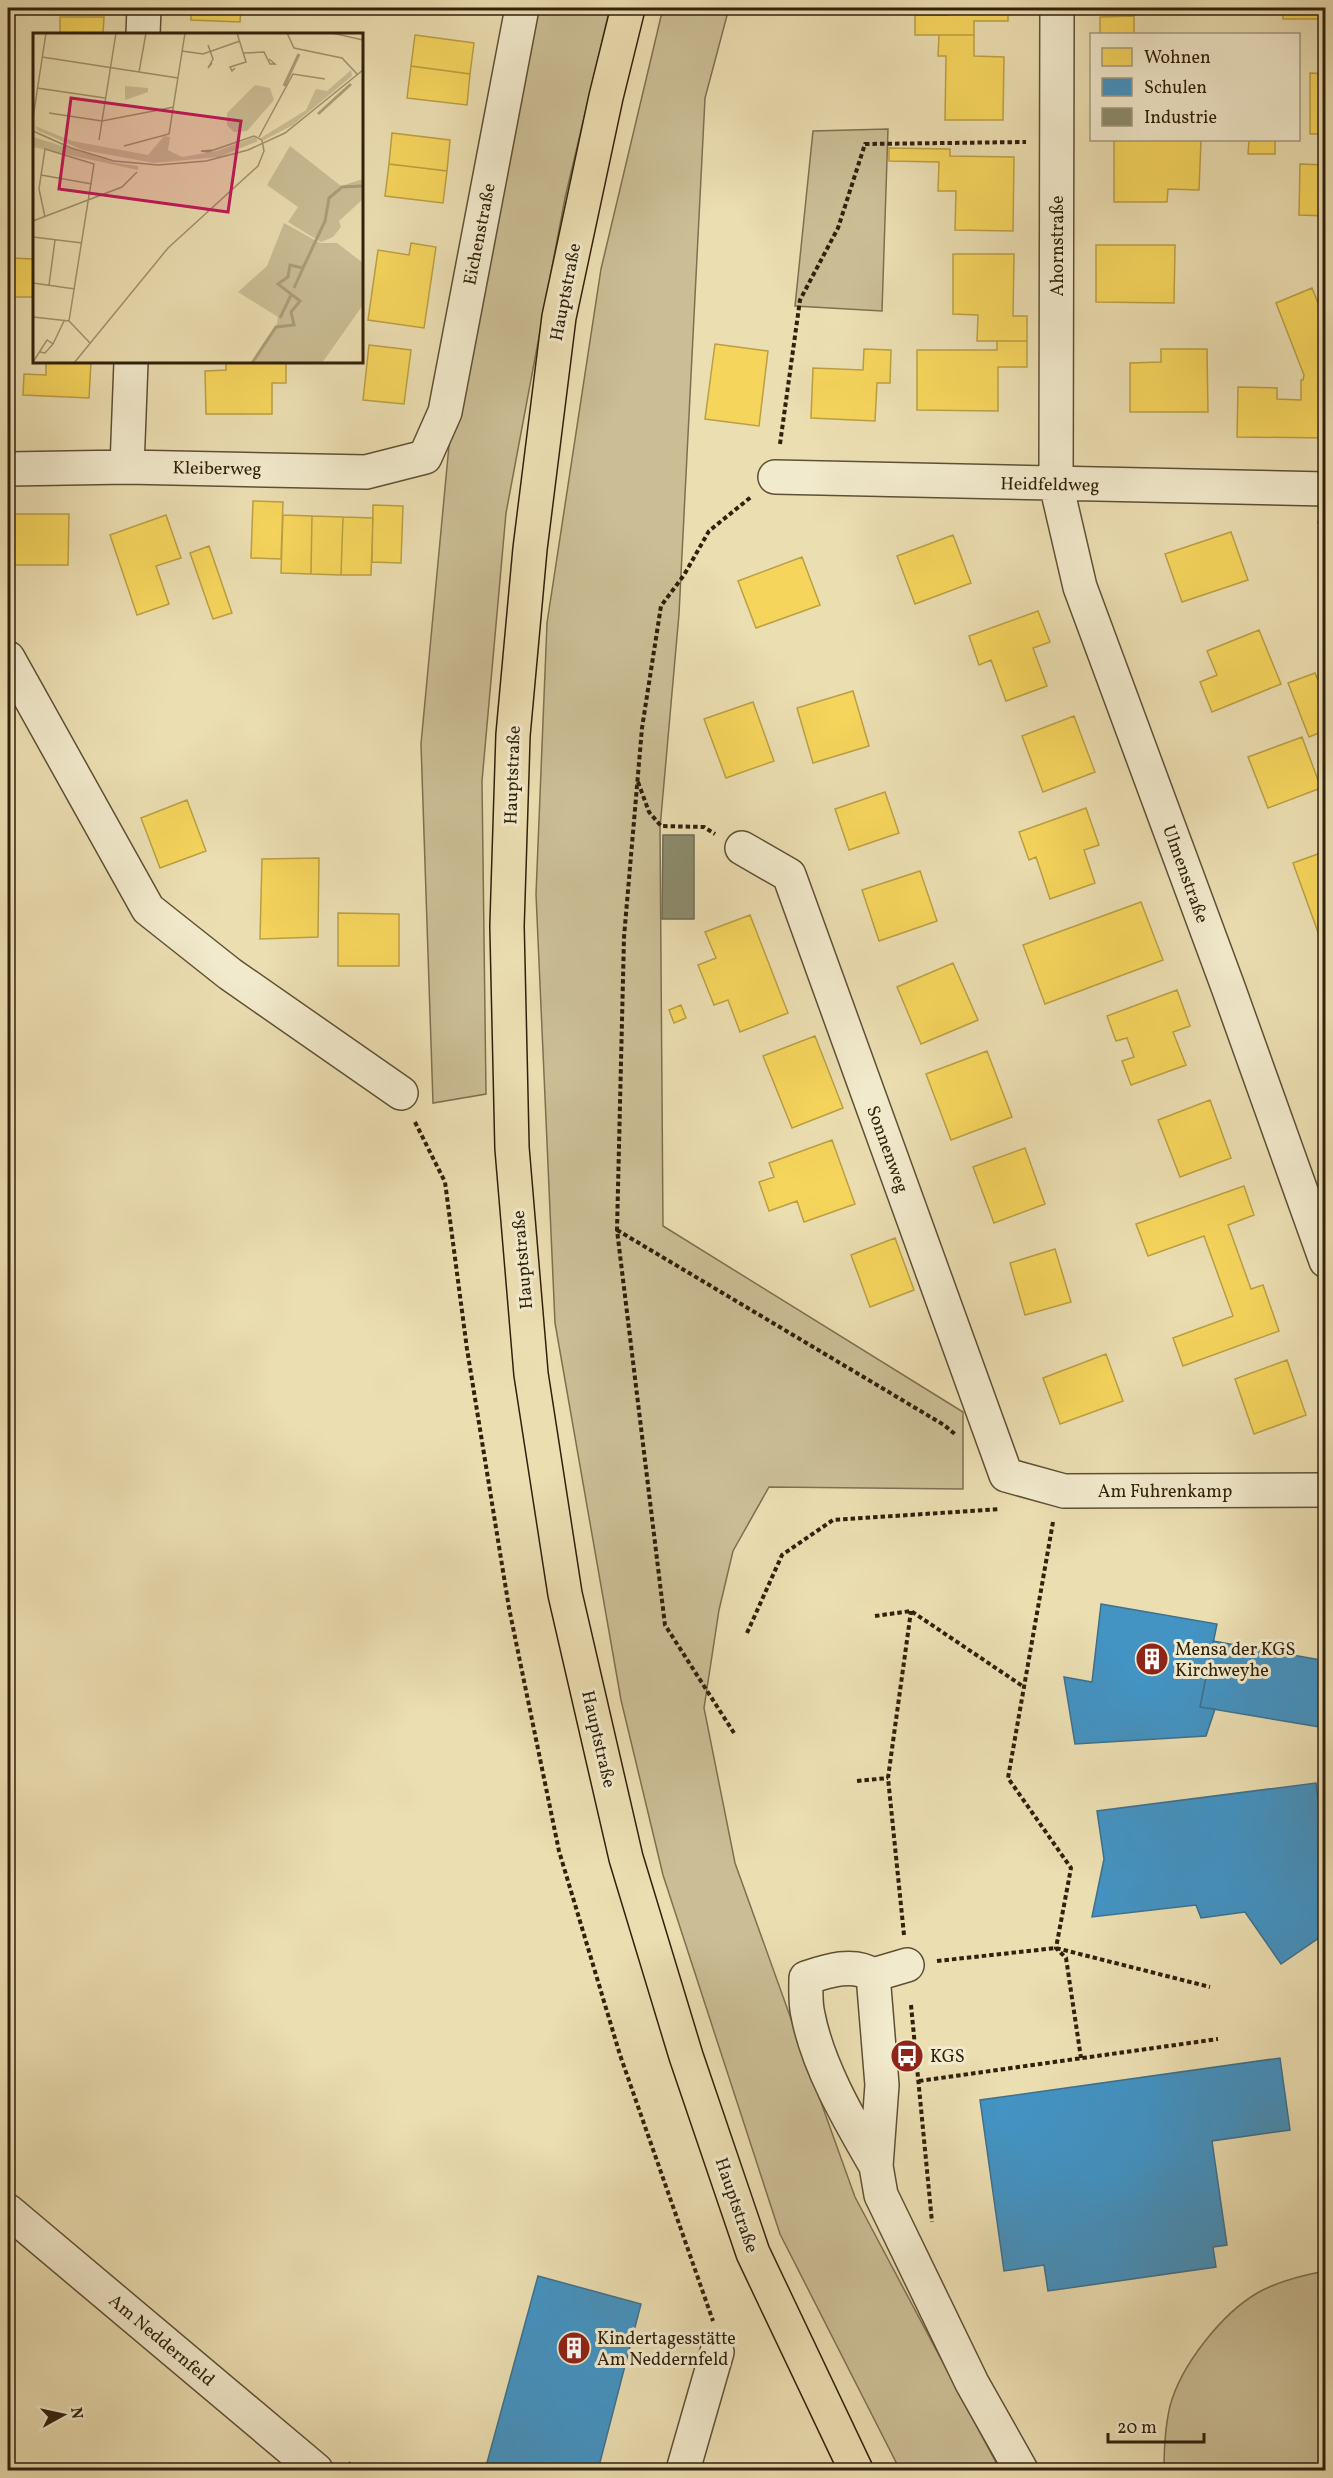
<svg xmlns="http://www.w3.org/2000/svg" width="1333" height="2478" font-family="Vollkorn,serif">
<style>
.green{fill:#cbbe95;stroke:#7e7050;stroke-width:1.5}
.homes{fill:#f6d55c;stroke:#bb9f44;stroke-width:1.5}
.schools{fill:#4393c3;stroke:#3d718c;stroke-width:1.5}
.industry{fill:#8c8c6e;stroke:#706c50;stroke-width:1.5}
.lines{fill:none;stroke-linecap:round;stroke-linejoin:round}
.minor-casing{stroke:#5f5034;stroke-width:36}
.major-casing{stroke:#30210b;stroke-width:36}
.path{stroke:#30210b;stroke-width:4;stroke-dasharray:4.5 3;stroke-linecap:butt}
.minor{stroke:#f2eacc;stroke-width:33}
.major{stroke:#ebdeb1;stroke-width:33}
.labels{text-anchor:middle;stroke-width:6;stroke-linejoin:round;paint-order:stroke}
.street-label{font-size:18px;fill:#30210b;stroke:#f2eacc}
.poi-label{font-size:18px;fill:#30210b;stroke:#f2eacc;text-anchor:start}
.inset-river{fill:none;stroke:#ab9e79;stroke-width:3}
.inset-road{fill:none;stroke:#a0926f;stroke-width:1.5}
.view{fill:#c2185b;fill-opacity:0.15;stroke:#c2185b;stroke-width:3}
.inset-edge{fill:none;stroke:#30210b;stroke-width:3}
</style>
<rect width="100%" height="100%" fill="#ebdeb1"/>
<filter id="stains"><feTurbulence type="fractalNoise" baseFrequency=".00333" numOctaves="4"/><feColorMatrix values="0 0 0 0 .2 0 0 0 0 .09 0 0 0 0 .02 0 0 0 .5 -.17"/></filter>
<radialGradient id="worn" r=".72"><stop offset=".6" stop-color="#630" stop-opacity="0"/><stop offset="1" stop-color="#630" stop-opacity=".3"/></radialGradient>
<!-- green -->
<path class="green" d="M530,8H610L565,198L506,513L482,781L486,1094L433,1103L421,744L451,424Z
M663,8H729L705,98L679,614L660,828L663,1226L963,1412V1489L769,1487L733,1551L719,1610L704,1708L735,1863L855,2197L1000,2470H900L780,2234L663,1875L621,1700L555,1323L536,894L547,623L601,269Z
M888,129L882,311L795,306L813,131Z
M1325,2271V2470H1164C1164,2449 1165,2427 1170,2406C1181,2365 1222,2313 1259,2292C1279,2281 1304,2275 1325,2271Z"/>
<!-- homes -->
<path class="homes" d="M191,8H241L240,22L191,20Z
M948,8H1008V21H974V35H915V15H948Z
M1283,8H1326V19H1283Z
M1134,16V34H1100V17Z
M60,17H104L103,34H60Z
M415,35L474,43L470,74L411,66Z
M939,35H974V56L1004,57L1003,120H945L946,56H938Z
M411,66L470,74L467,105L407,98Z
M1310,73L1326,74V134H1310Z
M392,133L450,140L447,171L389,164Z
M1114,140H1201L1199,190L1168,189L1167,202H1114Z
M1249,140H1275V154H1248Z
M889,148L950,149V156L1014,157L1013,231L955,230L956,191H938L939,162L889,161Z
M389,164L447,171L443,203L385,196Z
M1300,164L1326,165V216L1299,215Z
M411,243L436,247L424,328L368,320L378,250L409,255Z
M1096,245H1175L1174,303L1096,302Z
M953,254H1014L1013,316H1027V341H977L978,315L953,314Z
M11,258L34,259V297H10Z
M1312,288L1326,323V438L1237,437L1238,387L1277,388V399L1301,400V380H1303L1304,375L1276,303Z
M997,341H1027V367H998V411L917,410V350H997Z
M715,344L768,351L759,426L705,419Z
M369,345L411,350L404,404L363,400Z
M864,349L891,350L890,383H877L875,421L811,418L813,368L863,370Z
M1161,349H1207L1208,412H1130V363L1161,362Z
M46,362H91L89,398L23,395L24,374L46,375Z
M226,362H286V383H272V414H206L205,371L226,370Z
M253,501L283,502L281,559L251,558Z
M373,505L403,506L401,563L372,562Z
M8,514H69L68,565H8Z
M166,515L181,558L156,566L169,604L137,615L110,535Z
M283,515L312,516L311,574L281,573Z
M312,516L343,517L341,575L311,574Z
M343,517L373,518L371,575H341Z
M1231,532L1248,580L1182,602L1165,554Z
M953,535L971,583L915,604L897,556Z
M209,546L232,613L213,619L190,553Z
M802,557L820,605L756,628L738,581Z
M1038,611L1050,642L1033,648L1047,686L1006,701L991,660L979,665L969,636Z
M1259,630L1281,684L1212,712L1200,682L1217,675L1207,651Z
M1315,673L1326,699V730L1309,737L1288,683Z
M853,691L869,746L813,763L797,708Z
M753,702L774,761L726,778L704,719Z
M1074,716L1095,772L1043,792L1022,736Z
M1302,737L1321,788L1268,808L1248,757Z
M885,792L899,833L849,850L835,809Z
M187,800L206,851L160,868L141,818Z
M1086,808L1099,845L1084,850L1095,883L1050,899L1036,857L1029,860L1019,832Z
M1326,851V933L1319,935L1293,863Z
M319,858L318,937L260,939L262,859Z
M920,871L937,921L879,941L862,890Z
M1141,902L1163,960L1045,1004L1023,945Z
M338,913L399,914V966H338Z
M750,915L788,1013L740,1032L728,1000L714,1005L698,965L716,958L705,932Z
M953,963L978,1020L921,1044L897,987Z
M1177,990L1190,1026L1173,1032L1186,1065L1131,1085L1122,1061L1134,1057L1127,1038L1116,1041L1107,1016Z
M681,1005L686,1018L674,1023L669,1010Z
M815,1036L843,1108L792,1128L763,1056Z
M987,1051L1012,1117L951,1140L926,1074Z
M1210,1100L1231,1158L1180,1177L1158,1120Z
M832,1140L855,1204L804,1222L797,1201L769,1211L759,1182L774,1177L769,1163Z
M1025,1148L1045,1204L994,1223L973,1167Z
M1244,1186L1254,1215L1228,1225L1251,1289L1263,1285L1279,1331L1183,1366L1173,1338L1233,1316L1204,1236L1148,1256L1136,1224Z
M895,1238L914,1290L870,1307L851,1255Z
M1055,1249L1071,1302L1025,1315L1010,1263Z
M1106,1354L1123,1401L1060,1424L1043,1378Z
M1287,1360L1306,1415L1254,1434L1235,1379Z"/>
<!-- schools -->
<path class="schools" d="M1101,1604L1217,1624L1200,1707L1215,1709L1206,1736L1075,1744L1064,1677L1092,1682Z
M1213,1641L1326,1661V1728L1200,1707Z
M1316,1783L1322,1831H1326V1933L1281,1964L1245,1912L1201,1918L1196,1905L1092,1917L1104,1859L1097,1811Z
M1280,2058L1290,2130L1212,2141L1227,2245L1213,2247L1216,2267L1048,2291L1044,2265L1004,2271L980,2100Z
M538,2276L641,2304L598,2470H485Z"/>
<!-- industry -->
<path class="industry" d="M663,835H694V919H662Z"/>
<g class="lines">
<defs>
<path id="minor" d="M1057,8L1056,484L1080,587L1228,987L1326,1261
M143,34L144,8
M127,467L131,362
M8,469L127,467L366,472L425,457L445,412L522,8
M775,477L1326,489
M8,658L148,909L230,974L401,1093
M742,848L789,875L1006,1475L1064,1491L1326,1490
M873,1975L882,2085L876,2166L881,2195L972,2383L1021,2470
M873,1975C853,1962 827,1971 806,1978C806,1990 805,2003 808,2015C818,2067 850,2121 876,2166
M873,1975L907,1965
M8,2211L316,2470
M683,2470L717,2352"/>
<path id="major" d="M628,8L606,97L559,317L530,549L513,735L507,926L512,1148L531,1374L565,1594L626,1858L686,2056L753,2253L856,2470"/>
</defs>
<!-- minor casing -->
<use href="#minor" class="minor-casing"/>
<!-- major casing -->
<use href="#major" class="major-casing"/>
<!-- path -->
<path class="path" d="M780,444L800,300L838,228L865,144L1026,142
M1319,521L1326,539
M638,782L649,812L661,826L704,827L715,834
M415,1122L445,1182L467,1349L509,1608L559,1851L620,2055L713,2321
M617,1230L944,1425L956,1435
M1053,1522L1008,1778L1071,1868L1056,1948L1066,1958L1081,2058
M875,1616L911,1611L1024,1687
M747,1633L782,1555L833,1520L1000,1509
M734,1733L665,1625L617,1230L624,937L642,728L661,606L684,575L709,531L751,497
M857,1781L888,1778
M904,1935L888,1778L911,1611
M937,1961L1056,1948L1210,1987
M911,2005L932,2222
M919,2081L1218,2039
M348,2463L357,2470"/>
<!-- minor -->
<use href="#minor" class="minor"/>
<!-- major -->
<use href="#major" class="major"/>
</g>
<!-- icons -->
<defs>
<symbol id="building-disc" viewBox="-11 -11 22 22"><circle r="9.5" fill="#8f2418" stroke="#f2eacc"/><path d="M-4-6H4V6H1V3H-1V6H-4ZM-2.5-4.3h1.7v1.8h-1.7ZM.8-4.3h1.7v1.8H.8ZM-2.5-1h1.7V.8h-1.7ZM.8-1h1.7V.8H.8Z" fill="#fff"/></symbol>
<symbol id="bus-disc" viewBox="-11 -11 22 22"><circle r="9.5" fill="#8f2418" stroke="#f2eacc"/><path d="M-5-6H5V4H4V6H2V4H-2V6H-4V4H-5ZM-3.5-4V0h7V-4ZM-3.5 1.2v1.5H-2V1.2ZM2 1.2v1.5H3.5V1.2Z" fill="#fff"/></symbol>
</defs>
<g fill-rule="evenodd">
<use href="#building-disc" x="1133" y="1640" width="38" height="38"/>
<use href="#bus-disc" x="888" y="2037" width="38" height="38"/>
<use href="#building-disc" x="555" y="2329" width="38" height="38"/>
</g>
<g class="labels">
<!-- street labels -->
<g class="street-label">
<text transform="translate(479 234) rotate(-79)" y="6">Eichenstraße</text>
<text transform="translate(1057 246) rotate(-90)" y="6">Ahornstraße</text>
<text transform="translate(565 292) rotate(-79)" y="6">Hauptstraße</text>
<text transform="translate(217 468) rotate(1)" y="6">Kleiberweg</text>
<text transform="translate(1050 484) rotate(1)" y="6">Heidfeldweg</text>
<text transform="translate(512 775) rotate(-88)" y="6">Hauptstraße</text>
<text transform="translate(1186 874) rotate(70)" y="6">Ulmenstraße</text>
<text transform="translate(888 1149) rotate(70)" y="6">Sonnenweg</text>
<text transform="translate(522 1260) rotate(-95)" y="6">Hauptstraße</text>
<text x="1165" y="1497">Am Fuhrenkamp</text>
<text transform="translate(599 1739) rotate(77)" y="6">Hauptstraße</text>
<text transform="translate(737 2205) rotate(71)" y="6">Hauptstraße</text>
<text transform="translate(162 2340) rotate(40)" y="6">Am Neddernfeld</text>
</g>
<!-- poi labels -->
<g class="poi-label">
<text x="1175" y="1655">Mensa der KGS<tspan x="1175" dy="21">Kirchweyhe</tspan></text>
<text x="930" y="2062">KGS</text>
<text x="597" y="2344">Kindertagesstätte<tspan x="597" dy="21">Am Neddernfeld</tspan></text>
</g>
</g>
<!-- overview -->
<g transform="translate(33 33)">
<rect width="330" height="330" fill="#ebdeb1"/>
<path d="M318,37L319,43L260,92L231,107L228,105L273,77L283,56L294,58ZM222,52L237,55L241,67L214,98L201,99L194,92V80ZM92,53L115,55V59L92,67ZM2,93L39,108L115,122L131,103L137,104L135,117L149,124L184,118L222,104L225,108L186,124L121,130L50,117L4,97ZM0,104L84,130L105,133V137L0,114ZM257,113L308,153L330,146V166L306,188L308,194L300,204L288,209L255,189L265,174L234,152ZM251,190L287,210H304L330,230V272L289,330H220L243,295L245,284L205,259L234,233Z" fill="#cbbe95"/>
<path class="inset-river" d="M251,53L266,21M285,81L318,51M261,255L270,235M247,285L259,260M219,330L243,294L261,292L258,279L267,268L245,251L255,244L257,232L270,235L292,188L296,165L309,154L330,153"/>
<path class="inset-road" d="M254,0L261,15L309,25L325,42M299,0L330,7M175,12L180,26L175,35L179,30M149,18L170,21L207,8M211,20L231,19L237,31H242L236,26M9,24L145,45M202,35L199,38L197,34L213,29L204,0M106,39L113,0M4,55L72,65M16,80L69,88L141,74M0,85L13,0M0,98L38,115L81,128L125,132L173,128L215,117L252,100L330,37M226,104L260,41L292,46M66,107L83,0M91,113L136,101L152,0M8,142L59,151M12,184L6,156L12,116L61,131L36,288M0,188L89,154L104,139M0,204L49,210M0,250L42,256M16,252L22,207M0,284L36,288L57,310M20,311L31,288M0,329L14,307L20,311L12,320L7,319M41,330L135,215L225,133L231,118L229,107L221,103L175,119L168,118L182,117"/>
<path class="view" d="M38,65L208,88L195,179L26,156Z"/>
<rect width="330" height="330" class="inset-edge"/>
</g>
<!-- margin -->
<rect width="1333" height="2478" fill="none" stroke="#ebdeb1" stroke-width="30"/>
<rect x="9" y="9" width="1315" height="2460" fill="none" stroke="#30210b" stroke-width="3"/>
<rect x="15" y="15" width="1303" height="2448" fill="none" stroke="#30210b" stroke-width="1.5"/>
<!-- legend -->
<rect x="1090" y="33" width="210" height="108" fill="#f2eacc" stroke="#a49a7f" stroke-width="1.5"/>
<rect x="1102" y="48" width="30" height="18" fill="#f6d55c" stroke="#a49a7f" stroke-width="1.5"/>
<text x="1144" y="63" font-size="18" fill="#30210b">Wohnen</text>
<rect x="1102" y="78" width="30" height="18" fill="#4393c3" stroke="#a49a7f" stroke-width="1.5"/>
<text x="1144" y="93" font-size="18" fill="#30210b">Schulen</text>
<rect x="1102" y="108" width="30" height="18" fill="#8c8c6e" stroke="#a49a7f" stroke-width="1.5"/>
<text x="1144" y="123" font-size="18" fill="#30210b">Industrie</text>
<!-- north arrow -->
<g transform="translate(63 2415) rotate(82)" stroke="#f2eacc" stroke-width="4.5" paint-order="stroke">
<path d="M0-4.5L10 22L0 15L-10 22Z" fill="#30210b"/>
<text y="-9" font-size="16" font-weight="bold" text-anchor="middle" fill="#30210b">N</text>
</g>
<!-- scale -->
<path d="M1108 2433v9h96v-9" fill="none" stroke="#30210b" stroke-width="3"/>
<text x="1117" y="2433" font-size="18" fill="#30210b" stroke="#f2eacc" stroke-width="4.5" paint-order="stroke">20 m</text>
<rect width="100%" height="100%" filter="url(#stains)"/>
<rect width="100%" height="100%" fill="url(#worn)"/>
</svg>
